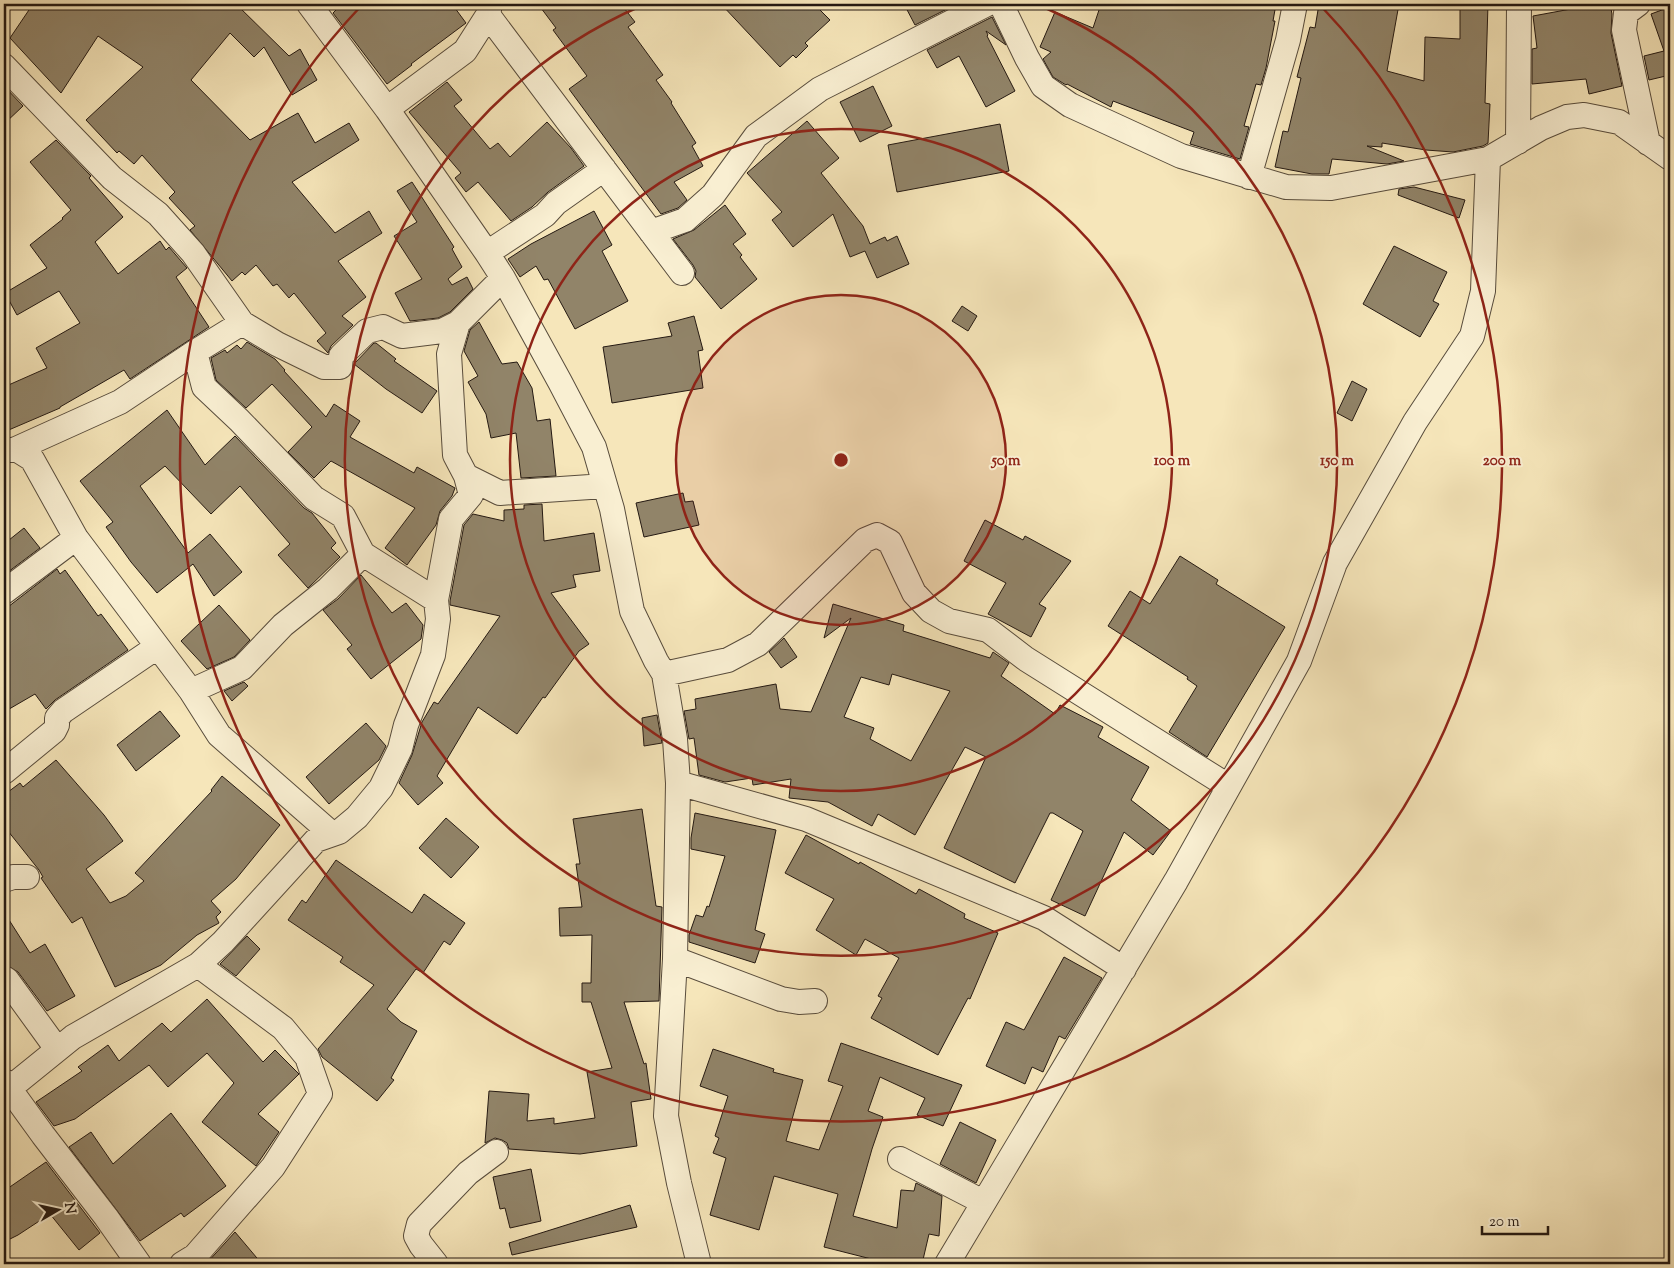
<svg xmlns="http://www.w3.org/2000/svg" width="1674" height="1268" font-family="'Sorts Mill Goudy',serif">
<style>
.building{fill:#918469;stroke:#241912;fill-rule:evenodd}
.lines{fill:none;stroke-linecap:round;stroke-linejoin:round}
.minor-casing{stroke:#584c3c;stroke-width:26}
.minor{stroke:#f9efd2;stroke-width:24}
.ring{fill:none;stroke:#8f2418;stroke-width:2.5}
.centre{fill:#8f2418;stroke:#f9efd2;stroke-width:2.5}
.ring-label{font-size:15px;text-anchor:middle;font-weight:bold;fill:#8f2418;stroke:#f9efd2;stroke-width:4;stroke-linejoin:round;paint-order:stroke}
</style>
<rect width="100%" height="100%" fill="#f6e6ba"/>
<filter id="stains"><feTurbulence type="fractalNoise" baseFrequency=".004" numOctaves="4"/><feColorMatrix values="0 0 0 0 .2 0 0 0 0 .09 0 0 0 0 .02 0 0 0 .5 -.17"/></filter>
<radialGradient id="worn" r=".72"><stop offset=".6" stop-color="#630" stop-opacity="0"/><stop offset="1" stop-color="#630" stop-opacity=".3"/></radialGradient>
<!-- building -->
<path class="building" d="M33,4H236L289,56L300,49L317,80L292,95L264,47L254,57L230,33L191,80L250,140L298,113L315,143L349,123L359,140L292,182L335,233L369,211L382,233L338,261L366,297L342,316L353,325L331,346L328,353L317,341L326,333L294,293L289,298L277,284L273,286L256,265L245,275L242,272L232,281L190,230L195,226L169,198L175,192L142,155L134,164L119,151L117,153L86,120L143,67L98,36L61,93L10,38Z
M342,4H452L466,23L411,64L412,65L387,84L333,13Z
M538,4H621L635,22L628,27L663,75L656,80L672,102L671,103L696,143L692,146L703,166L674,182L687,200L678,208L661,214L569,89L587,76L553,30L556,28Z
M721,4H814L830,20L805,43L808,46L796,58L793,55L780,67Z
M904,4H957L915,25Z
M1101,4H1276L1273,21H1275L1266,68L1261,85L1256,84L1244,126L1249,127L1240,159L1190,144L1194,132L1113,101L1111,107L1067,84L1066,85L1053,77L1043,59L1051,52L1040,47L1055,12L1093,28Z
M1319,4H1399L1387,71L1424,81L1425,37L1460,39V4H1488L1485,103L1490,104L1488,143L1483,146L1453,152L1426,150L1382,143V147L1367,146L1404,161L1387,164L1332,159L1329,174H1312L1275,167L1283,131L1288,132L1301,78L1297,77L1310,27L1315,28Z
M1598,4H1610L1612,14L1611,33L1622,86L1589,94L1586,79L1532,84V49L1537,48L1533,16Z
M1670,7V75L1649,80L1644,56L1664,51L1651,14Z
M992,17L1006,45L986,31L988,35L987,36L1015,91L986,107L959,56L937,68L927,50Z
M447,82L462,100L454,106L490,149L498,143L510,157L547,122L571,148L584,166L548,192L532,207L511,221L478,182L466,192L455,178L461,173L409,112Z
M4,86L23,106L4,124Z
M873,86L892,126L860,142L840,102Z
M807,121L839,158L821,173L863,226L870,244L885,237L887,241L897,236L909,264L877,278L865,251L850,257L833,214L793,247L772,220L782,212L747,173Z
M1000,124L1009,171L897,192L888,145Z
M56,140L91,176L89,178L123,217L95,242L118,274L160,241L166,250L169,247L187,268L176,277L209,327L130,379L124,370L60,407V408L4,432V387L47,368L36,348L80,323L59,291L17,315L5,293L47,268L30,245L63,219L62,218L71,210L30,162Z
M412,182L454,247L452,249L462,267L448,279L452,285L467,277L473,289L450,312L438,318L410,321L395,293L422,279L394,236L417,222L397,191Z
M1414,187L1465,200L1459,218L1398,195L1399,189Z
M725,205L746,234L733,244L742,255L740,257L757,279L721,309L695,277L696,271L693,265L673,239L694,230Z
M594,211L612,245L602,251L628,301L575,329L548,279L544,280L536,266L520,277L508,259L531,244Z
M1394,246L1447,272L1433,301L1439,304L1420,337L1363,304Z
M962,306L977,316L968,331L952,321Z
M694,316L703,350L698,351L703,388L612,403L603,347L672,336L668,323Z
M479,322L502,364L517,362L532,388L537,421L550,419L556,476L521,478L516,433L491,438L486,414L468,382L478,376L464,351L470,330Z
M247,342L275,359L285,370L284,371L326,417L334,404L360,421L350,437L414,473L417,467L455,488L452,496L440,511L436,525L407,565L385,548L415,508L331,461L314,478L288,452L312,427L272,384L246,408L216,380L211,358L225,350L227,353L237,345L241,349Z
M374,343H376L396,359L394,361L437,391L422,413L386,389L354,364Z
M1352,381L1367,389L1352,421L1337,413Z
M167,410L205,465L235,436L304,508L312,513L336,543L331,548L340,557L308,588L278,555L290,544L240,486L211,514L165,466L140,486L188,553L210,534L242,572L214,596L193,564L157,593L131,562L106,527L113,522L80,481Z
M683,493L685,502L693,501L699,525L644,537L636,503Z
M542,504L544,541L594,533L600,571L573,575L576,587L551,593L589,644L579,651L545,698L543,697L517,734L478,707L437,776L443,783L418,805L399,783L412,755L422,722L434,702L438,704L500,616L450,605V601L464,525L473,514L504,521V510L524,509V505Z
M985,520L1023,540L1025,536L1071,561L1039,604L1046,608L1031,637L988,614L1006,583L964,561Z
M24,528L40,548L4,575V544Z
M1180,556L1218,580L1216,584L1285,627L1207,757L1169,732L1197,686L1187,679L1188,677L1108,626L1130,591L1150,604Z
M57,569L60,574L65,570L98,616L101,614L128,650L55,700L46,709L35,694L4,712V610Z
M361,575L392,613L406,603L423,625L421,639L371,679L347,649L352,645L323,610L338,599Z
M833,604L904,625L903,631L990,658L993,652L1003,659L1009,663L1001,676L1055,714L1060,705L1103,727L1098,737L1149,767L1131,800L1171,831L1153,855L1124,832L1085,916L1051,900L1083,831L1053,813H1050L1015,883L944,848L986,757L965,747L915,835L878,814L872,826L828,802L789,798L791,779L753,785L752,778L725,782L699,775L694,738L689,739L684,711L696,709L695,699L776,684L780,709L811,712L851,618L824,638ZM892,674L950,691L911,761L870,739L874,728L844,717L861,677L889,685Z
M219,605L250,640L234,657L207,669L181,641Z
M784,638L797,657L781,668L769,652Z
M244,682L248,686L232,701L224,691Z
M160,711L180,736L136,771L117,745Z
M657,715L662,743L644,746L642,718Z
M366,723L386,746L379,760L329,804L306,777Z
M56,760L104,815L123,841L86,869L110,903L126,896L144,881L135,873L212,791L211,790L222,776L280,825L236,879L211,901L221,912L216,917L219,923L197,935L161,965L115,987L82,917L72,923L41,878L43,877L39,870L4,826V795L20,783L23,787Z
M642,809L656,906L662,907L659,1001L624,1002L644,1064L646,1063L651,1099L631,1102L637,1146L580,1154L509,1149L507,1143L502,1140L495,1138L485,1143L489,1091L529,1094L527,1121L554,1118V1124L595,1118L587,1072L612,1068L591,1002H582V983H591L592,935L560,936L559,908L582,907L576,864H580L573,819Z
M695,813L776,830L755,930L765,934L755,963L689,942V935L696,915L703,917L707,906L709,907L725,856L691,849V838Z
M446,818L479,847L451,878L419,848Z
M806,835L859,864L860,862L916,894L919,889L965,914L964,918L998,933L970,999L968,998L938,1055L871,1018L882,998L878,996L899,958L865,939L856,955L816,930L834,899L785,873Z
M336,860L412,913L424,894L465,923L450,945L444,941L423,973L416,969L387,1009L401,1022L417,1031L391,1078L394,1080L377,1101L322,1057L318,1049L374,985L340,962L343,957L288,920L302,900L306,903Z
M4,912L30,953L45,944L75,996L47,1011L18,972L6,965L4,960Z
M247,936L260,949L236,976L220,964Z
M1064,957L1102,978L1065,1039L1059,1036L1043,1072L1032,1067L1025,1084L986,1066L1006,1022L1024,1030Z
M207,999L263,1062L275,1050L299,1074L258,1114L279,1132L256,1166L202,1122L234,1083L207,1053L168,1087L149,1065L75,1119L54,1126L36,1102L82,1071L78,1067L108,1045L119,1061L162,1023L171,1032Z
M841,1043L962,1085L943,1126L917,1115L925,1098L880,1077L868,1111L883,1117L872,1149L853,1216L897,1228L901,1190L914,1191L916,1183L942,1196L939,1236L929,1234L922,1264H891L824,1247L838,1194L774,1176L759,1230L710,1215L726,1158L713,1153L719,1138L715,1136L728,1096L700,1086L713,1049L774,1069L773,1072L803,1080L786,1141L819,1150L843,1086L828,1081Z
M171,1113L226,1186L184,1217L181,1213L140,1241L69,1147L91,1132L113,1164Z
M960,1122L996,1140L976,1183L940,1164Z
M46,1162L100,1233L79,1250L50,1214L18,1235L4,1242V1191Z
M531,1169L541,1221L510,1228L505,1208L500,1209L493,1177Z
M630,1205L637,1227L512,1255L509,1243Z
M235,1232L262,1264H206Z"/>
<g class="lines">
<defs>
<path id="minor" d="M309,4L387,109L487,253L503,278L560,382L594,447L612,509L632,611L656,661L664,674L675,739L678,783L675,959L666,1116L679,1183L699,1264
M1001,4L1027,58L1043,86L1070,105L1181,156L1286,187L1331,188L1488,159
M1638,4L1626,13L1624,30L1648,143
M488,15L682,273
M4,66L112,178L158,214L193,253L242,323L277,344L324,367H340L341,356L367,331L383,327L402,336L442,331L458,323L503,278
M387,109L465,51L488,15L490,4
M1518,142L1519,4
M1249,177L1288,40L1295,4
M651,232L685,220L713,195L756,136L820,89L987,4
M487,253L545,215L556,203L604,169
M195,352L204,387L239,420L314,498L343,516L363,554L436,600
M16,449L32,459L76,538L191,691L219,735L332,834
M4,451L16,449L120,402L195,352L242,323
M466,476L500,493L605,486
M4,592L76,538
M664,674L728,660L758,644L865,540L877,535L890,542L914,593L931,611L949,621L988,630L1026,659L1228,786
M191,691L242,668L283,625L328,589L363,554
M4,772L54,731L57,725V718L63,711L157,647
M678,783L806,819L1044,918L1124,969
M4,880L13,877H27
M675,959L781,999L799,1002L815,1001
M4,978L7,980L57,1049
M4,1081L43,1135L106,1217L139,1264
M4,1096L10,1088L73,1037L198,965L223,942L316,840L339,832L357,817L381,788L400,749L406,725L433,655L438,619L436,600L451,519L471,495L466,476L455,455L449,354L458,323
M900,1159L983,1202
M182,1264L195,1256L273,1167L320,1094L307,1057L283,1028L198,965
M436,1264L421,1245L416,1236L419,1224L468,1173L496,1152
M947,1264L1176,881L1299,661L1335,563L1415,422L1472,336L1483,291L1488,159L1541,128L1567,117L1584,115L1619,122L1670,158"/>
</defs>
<!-- minor casing -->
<use href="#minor" class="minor-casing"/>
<!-- minor -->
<use href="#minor" class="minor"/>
</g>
<!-- distance rings -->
<circle cx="841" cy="460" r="165" fill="#8f2418" fill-opacity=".12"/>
<g class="ring">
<circle cx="841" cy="460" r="165"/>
<circle cx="841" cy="460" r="331"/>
<path d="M1039 5A496 496 0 1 1 643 5"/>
<path d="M1320 5A661 661 0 1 1 362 5"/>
</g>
<circle cx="841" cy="460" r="8" class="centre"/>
<g class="ring-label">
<text x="1006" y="465">50 m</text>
<text x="1172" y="465">100 m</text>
<text x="1337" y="465">150 m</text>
<text x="1502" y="465">200 m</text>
</g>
<!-- margin -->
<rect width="1674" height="1268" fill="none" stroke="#f6e6ba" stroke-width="20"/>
<rect x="5" y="5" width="1664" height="1258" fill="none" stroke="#241912" stroke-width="2.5"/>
<rect x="10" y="10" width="1654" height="1248" fill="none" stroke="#241912"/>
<!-- north arrow -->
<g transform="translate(58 1210) rotate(81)" stroke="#f9efd2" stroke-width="4" paint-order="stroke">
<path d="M0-4L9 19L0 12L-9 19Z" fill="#241912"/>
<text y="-8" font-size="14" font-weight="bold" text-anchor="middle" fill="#241912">N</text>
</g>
<!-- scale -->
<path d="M1482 1226v8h66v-8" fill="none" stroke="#241912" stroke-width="2.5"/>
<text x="1489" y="1226" font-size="15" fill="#241912" stroke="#f9efd2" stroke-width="4" paint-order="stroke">20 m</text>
<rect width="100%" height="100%" filter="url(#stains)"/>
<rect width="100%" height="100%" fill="url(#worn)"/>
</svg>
